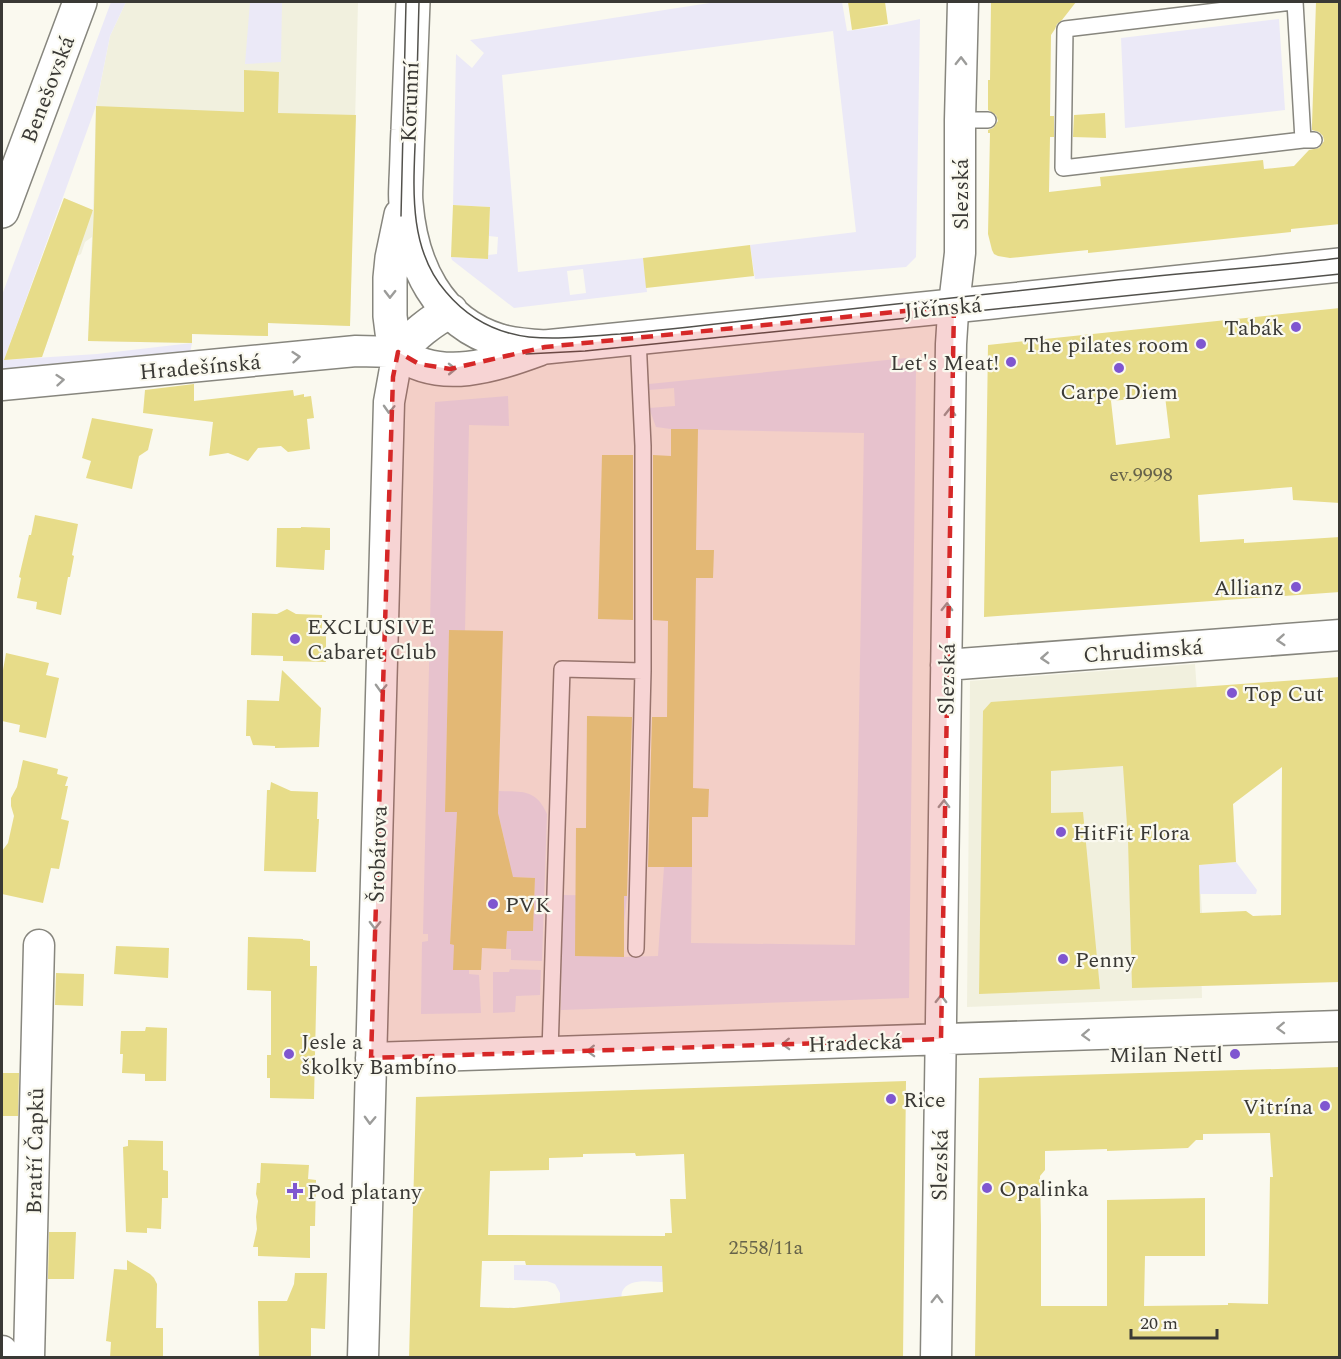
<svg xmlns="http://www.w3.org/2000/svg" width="1341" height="1359" font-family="Spectral,serif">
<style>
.built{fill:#f1f0de}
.green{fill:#ebe9f7;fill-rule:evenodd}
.building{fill:#e7dc89;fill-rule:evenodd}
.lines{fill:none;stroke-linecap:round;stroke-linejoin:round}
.lane-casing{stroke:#87867e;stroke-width:18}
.street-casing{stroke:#87867e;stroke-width:33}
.secondary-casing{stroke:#87867e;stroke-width:36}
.lane{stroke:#fff;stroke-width:15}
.street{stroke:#fff;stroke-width:30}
.secondary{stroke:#fff;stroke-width:33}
.tram{stroke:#52514c;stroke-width:1.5}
.oneway{stroke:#9c9c9a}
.marked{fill:#d62828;fill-opacity:0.2;stroke:#d62828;stroke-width:4.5;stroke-dasharray:12 8;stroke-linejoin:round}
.poi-dot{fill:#7f56d0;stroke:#faf9ef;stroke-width:2}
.labels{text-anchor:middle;stroke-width:4.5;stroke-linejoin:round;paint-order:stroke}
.number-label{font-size:20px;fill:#65624a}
.street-label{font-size:22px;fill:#3a3935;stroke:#faf9ef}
.poi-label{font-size:22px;fill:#3a3935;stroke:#faf9ef;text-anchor:start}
</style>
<rect width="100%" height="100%" fill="#faf9ef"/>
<!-- built -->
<path class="built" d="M126,2H358L350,326L268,323V336L203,334L191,254L192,343L88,341L92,237L85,242L81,254L77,256L42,357L4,360L64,198L85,207V211L93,212L96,106L110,36Z
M1195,664L1202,762L1199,865L1202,913H1200L1202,998L967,1007L970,681Z"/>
<!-- green -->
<path class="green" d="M111,2H126L110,36L96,106L4,360L97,354L192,343L189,358L2,374V295Z
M250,2H282L281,62L245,64Z
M716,2H842L847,31L892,25L920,19L916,257L906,267L755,279L750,245L856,232L833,31L502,75L518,272L643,258L647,292L514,308L452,260L451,257L488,259V255L497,254L498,237L489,236L490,207L453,205L456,54L472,68L484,53L470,40ZM583,269L586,293L570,295L567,271Z
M1279,19L1285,110L1125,128L1121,38Z
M907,358L916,367L909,998L561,1010L562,895L627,896L624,922V957L658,956L664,867H692L691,943L855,945L864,433L671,429L656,427L649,408L675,406L674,388L648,390L649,384Z
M508,396L509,426L469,425L465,631L449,630L445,811L457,812L450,944L454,945V970H469V974L479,975L481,1013L421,1014L422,942L428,941V934H423L435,402Z
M499,791C523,792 536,789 547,814L542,961L511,960V949H506L507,931H533L535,878L508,877L509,859L498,813Z
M1236,862L1257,890L1256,894H1199V865Z
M510,969L541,970L540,995L516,996L515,1012L493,1013V972H509Z
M514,1265H666L665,1282C652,1282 628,1277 622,1292C621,1296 622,1299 621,1303H560V1293L555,1284L547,1281L514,1280Z"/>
<!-- building -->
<path class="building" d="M848,2H885L888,24L852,30Z
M991,2H1076L1062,20L1057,24L1055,29L1051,35L1050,116H1054V137H1050L1049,192L1101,186L1100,177L1263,160L1264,169L1294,166L1309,150L1319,148L1324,141L1323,136L1319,132L1312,130V125L1316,2H1340V224L1291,229V232L1088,253V250L1010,258L998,256L994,254L992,250L988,234L990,133H988V130L993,128L998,121L996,115L988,110V80H990Z
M244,70L279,72L278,113L356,115L350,326L268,323V336L192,334V343L88,341L94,208L96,106L244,112Z
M1105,113L1106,138L1073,137L1074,115Z
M64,198L93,210L42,357L4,360Z
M453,205L490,207L488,259L451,257Z
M750,245L754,276L646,288L643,258Z
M1340,308V503L1293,500L1292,487L1198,495L1200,542L1244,539V543L1340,537V592L984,617L988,345ZM1165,396L1170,438L1116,445L1111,401Z
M194,384V401L293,390L294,396L304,394V397L311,396L314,418L307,419L310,449L288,452L281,446L258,448L248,461L228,453L209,456L213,422L143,413L145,390Z
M92,418L153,429L148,450L139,456L132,489L86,478L91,461L82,458Z
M671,429H698L696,550H714L713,578H696L693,788L709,789L708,817H692V867H648L652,717H667L668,621L653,620V455L671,456Z
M602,455H633V620L598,619Z
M35,515L78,524L72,555L74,556L70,577H68L61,615L36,609L37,602L17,598L21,578L19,577L29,535H31Z
M301,527L330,528V550H325L324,570L276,567L277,528H301Z
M287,609L296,614L322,615V631H326V662L283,661V656L251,655L252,613L277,614Z
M449,630L503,631L498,813L513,877L535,878L533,931H507L506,949L482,948L481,970H453L454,945L450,944L457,812H445Z
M6,653L49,663L46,675L59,678L46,738L19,732L20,725L2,721V676Z
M282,670L321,708L319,747L275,748V746L253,745L250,736H246L247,700L279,701Z
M1340,677V982L1132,988L1128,840L1123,766L1051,771V813L1083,812L1100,989L979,994L983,711L991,702ZM1282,767L1281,915L1253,916L1246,911L1200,913L1199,865L1236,862L1233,804Z
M587,716L632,717L627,896H624V957L575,956L576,828H586Z
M23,760L58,769L57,774L68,777L65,786H68L61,819L69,821L59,869L51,868L43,903L2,894V851L8,843L14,816L11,806V798L17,787Z
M271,782L291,791L318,792L317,819H319L316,872L264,871L267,790H270Z
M248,937L303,939V940L310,941V966H317L314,1099L270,1098V1078H267V1055H271V991L247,990Z
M116,946L169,948L168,978L114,974Z
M56,973L84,974L83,1006L55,1005Z
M146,1027L167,1028L166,1081H145V1074L122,1073L123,1054H120L121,1031H145Z
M1340,1067V1358H975L979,1078ZM1270,1133L1273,1177H1270L1268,1304L1228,1303V1305L1144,1306L1145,1256H1205V1198L1107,1200V1306H1041V1226L1040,1176L1045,1170V1151L1107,1149V1151L1188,1148L1196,1140H1203V1134Z
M2,1073H19L18,1116H2Z
M906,1081L903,1358H409L416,1097ZM635,1153L636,1156L684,1154L686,1199H670L672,1233H665V1236L488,1235L490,1171L549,1170V1158L583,1157V1154ZM482,1261H525L526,1265L662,1266L663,1292L514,1308L480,1307Z
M128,1140L163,1141V1170L168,1171V1198H162L161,1229L147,1228V1233L126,1232L123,1147L128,1146Z
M261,1163L309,1165L308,1179L316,1180L315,1226H310V1258L258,1256V1247H253L257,1229L256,1217L258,1201L256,1194L257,1183H260Z
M49,1232H76L74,1279H48Z
M127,1260L150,1274L154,1278L157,1284L156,1328H163V1357L110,1358L111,1342L106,1341L114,1269L127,1270Z
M295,1273H327L325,1329L311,1328V1358H259L258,1301H287L294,1284Z"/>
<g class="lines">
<defs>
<path id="lane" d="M1292,2L1065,29L1063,168L1303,140H1314
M1295,2L1303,140
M960,120H988
M636,949L643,671V446L638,338
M550,1052L562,669L643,671"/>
<path id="street" d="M2,385L356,351L398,352L389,402L363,1358
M946,665L1340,635
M371,1058L1340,1026
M2,1351L6,1358
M29,1358L39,945
M936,1358L951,344L953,313L960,253V120L963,2"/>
<path id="secondary" d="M413,2C411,44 410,87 408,130C407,146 407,163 406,180C406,187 405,195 406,203C411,264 437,322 500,341C515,345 530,346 545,347L992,302L1340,265
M2,211L80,2
M398,352C440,384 495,365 539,349
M398,352L392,332L390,316V278L392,258L401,215
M398,352C414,336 430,321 451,311"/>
</defs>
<!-- lane casing -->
<use href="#lane" class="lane-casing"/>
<!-- street casing -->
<use href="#street" class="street-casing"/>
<!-- secondary casing -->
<use href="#secondary" class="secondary-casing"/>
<!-- lane -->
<use href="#lane" class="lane"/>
<!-- street -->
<use href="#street" class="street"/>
<!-- secondary -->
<use href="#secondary" class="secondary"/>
<!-- tram -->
<path class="tram" d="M419,2C418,40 417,78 416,117C415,175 404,244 446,292C467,317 496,333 529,337C559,340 590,336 620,334C685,328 749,320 814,313C908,303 1003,292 1098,282C1178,273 1259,268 1340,258
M401,216L406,2
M526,354L585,351L1340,274"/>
</g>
<!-- one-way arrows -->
<defs><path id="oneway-chevron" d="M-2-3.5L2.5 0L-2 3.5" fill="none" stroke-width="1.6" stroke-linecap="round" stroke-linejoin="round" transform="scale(1.5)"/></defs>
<g class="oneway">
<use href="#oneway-chevron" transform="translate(961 61) rotate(-89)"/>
<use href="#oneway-chevron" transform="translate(390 294) rotate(91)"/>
<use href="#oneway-chevron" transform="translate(296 357) rotate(-5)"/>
<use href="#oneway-chevron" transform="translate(452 369) rotate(-1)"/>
<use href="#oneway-chevron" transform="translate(60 380) rotate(-5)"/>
<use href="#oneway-chevron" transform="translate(389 409) rotate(93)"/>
<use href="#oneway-chevron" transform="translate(950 412) rotate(-89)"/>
<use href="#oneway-chevron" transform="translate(947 607) rotate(-89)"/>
<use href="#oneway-chevron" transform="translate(1281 640) rotate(176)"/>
<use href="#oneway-chevron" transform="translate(1045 658) rotate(176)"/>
<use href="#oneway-chevron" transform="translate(381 688) rotate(92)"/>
<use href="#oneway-chevron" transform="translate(944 804) rotate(-89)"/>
<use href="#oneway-chevron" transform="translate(375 925) rotate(91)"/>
<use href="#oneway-chevron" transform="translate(941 999) rotate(-89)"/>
<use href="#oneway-chevron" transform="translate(1281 1028) rotate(178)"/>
<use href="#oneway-chevron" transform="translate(1086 1035) rotate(178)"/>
<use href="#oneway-chevron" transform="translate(786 1044) rotate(178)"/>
<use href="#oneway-chevron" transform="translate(591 1051) rotate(178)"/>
<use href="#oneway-chevron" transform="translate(370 1120) rotate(92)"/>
<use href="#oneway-chevron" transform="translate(937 1299) rotate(-89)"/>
</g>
<!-- marked area -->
<path class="marked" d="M954,306L941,1039L371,1058L393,377L398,352L419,364L450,369L545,347Z"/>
<!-- markers -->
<g class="poi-dot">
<circle cx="1296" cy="327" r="6"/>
<circle cx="1201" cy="344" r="6"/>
<circle cx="1011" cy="362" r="6"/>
<circle cx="1119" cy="368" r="6"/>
<circle cx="1296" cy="587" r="6"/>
<circle cx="295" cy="639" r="6"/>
<circle cx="1232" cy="693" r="6"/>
<circle cx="1061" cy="832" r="6"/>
<circle cx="493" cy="904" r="6"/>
<circle cx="1063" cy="959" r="6"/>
<circle cx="289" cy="1054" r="6"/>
<circle cx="1235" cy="1054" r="6"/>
<circle cx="891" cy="1099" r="6"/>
<circle cx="1325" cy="1106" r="6"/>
<circle cx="987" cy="1188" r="6"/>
<path d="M292 1182h6v6h6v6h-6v6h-6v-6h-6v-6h6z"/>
</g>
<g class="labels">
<!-- number labels -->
<g class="number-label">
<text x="1141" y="481">ev.9998</text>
<text x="766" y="1254">2558/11a</text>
</g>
<!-- street labels -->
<g class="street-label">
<text transform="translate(47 89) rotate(-69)" y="8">Benešovská</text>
<text transform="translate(409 102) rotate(-88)" y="8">Korunní</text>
<text transform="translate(960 194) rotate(-90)" y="8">Slezská</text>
<text transform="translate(943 307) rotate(-5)" y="8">Jičínská</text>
<text transform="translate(200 366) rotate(-5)" y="8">Hradešínská</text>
<text transform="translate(1143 650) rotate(-4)" y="8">Chrudimská</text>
<text transform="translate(946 679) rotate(-89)" y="8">Slezská</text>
<text transform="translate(377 854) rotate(-88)" y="8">Šrobárova</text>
<text transform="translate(855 1042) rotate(-2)" y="8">Hradecká</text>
<text transform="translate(34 1151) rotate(-89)" y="8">Bratří Čapků</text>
<text transform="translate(939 1165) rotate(-89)" y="8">Slezská</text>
</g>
<!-- poi labels -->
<g class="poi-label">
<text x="1284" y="335" text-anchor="end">Tabák</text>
<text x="1189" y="352" text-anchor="end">The pilates room</text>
<text x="999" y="370" text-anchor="end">Let's Meat!</text>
<text x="1119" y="399" text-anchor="middle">Carpe Diem</text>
<text x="1284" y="595" text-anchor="end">Allianz</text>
<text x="307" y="634">EXCLUSIVE<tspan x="307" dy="25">Cabaret Club</tspan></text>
<text x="1244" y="701">Top Cut</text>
<text x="1073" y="840">HitFit Flora</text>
<text x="505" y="912">PVK</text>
<text x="1075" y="967">Penny</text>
<text x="301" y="1049">Jesle a<tspan x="301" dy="25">školky Bambíno</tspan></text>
<text x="1223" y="1062" text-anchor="end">Milan Nettl</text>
<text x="903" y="1107">Rice</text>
<text x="1313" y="1114" text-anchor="end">Vitrína</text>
<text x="999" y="1196">Opalinka</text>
<text x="307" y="1199">Pod platany</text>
</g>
</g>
<!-- border -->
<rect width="1341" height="1359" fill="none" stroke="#3a3935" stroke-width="6"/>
<!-- scale -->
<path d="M1131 1329v9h86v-9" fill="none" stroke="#3a3935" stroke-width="3"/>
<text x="1140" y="1329" font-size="18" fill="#3a3935" stroke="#faf9ef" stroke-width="4.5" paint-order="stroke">20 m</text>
</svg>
